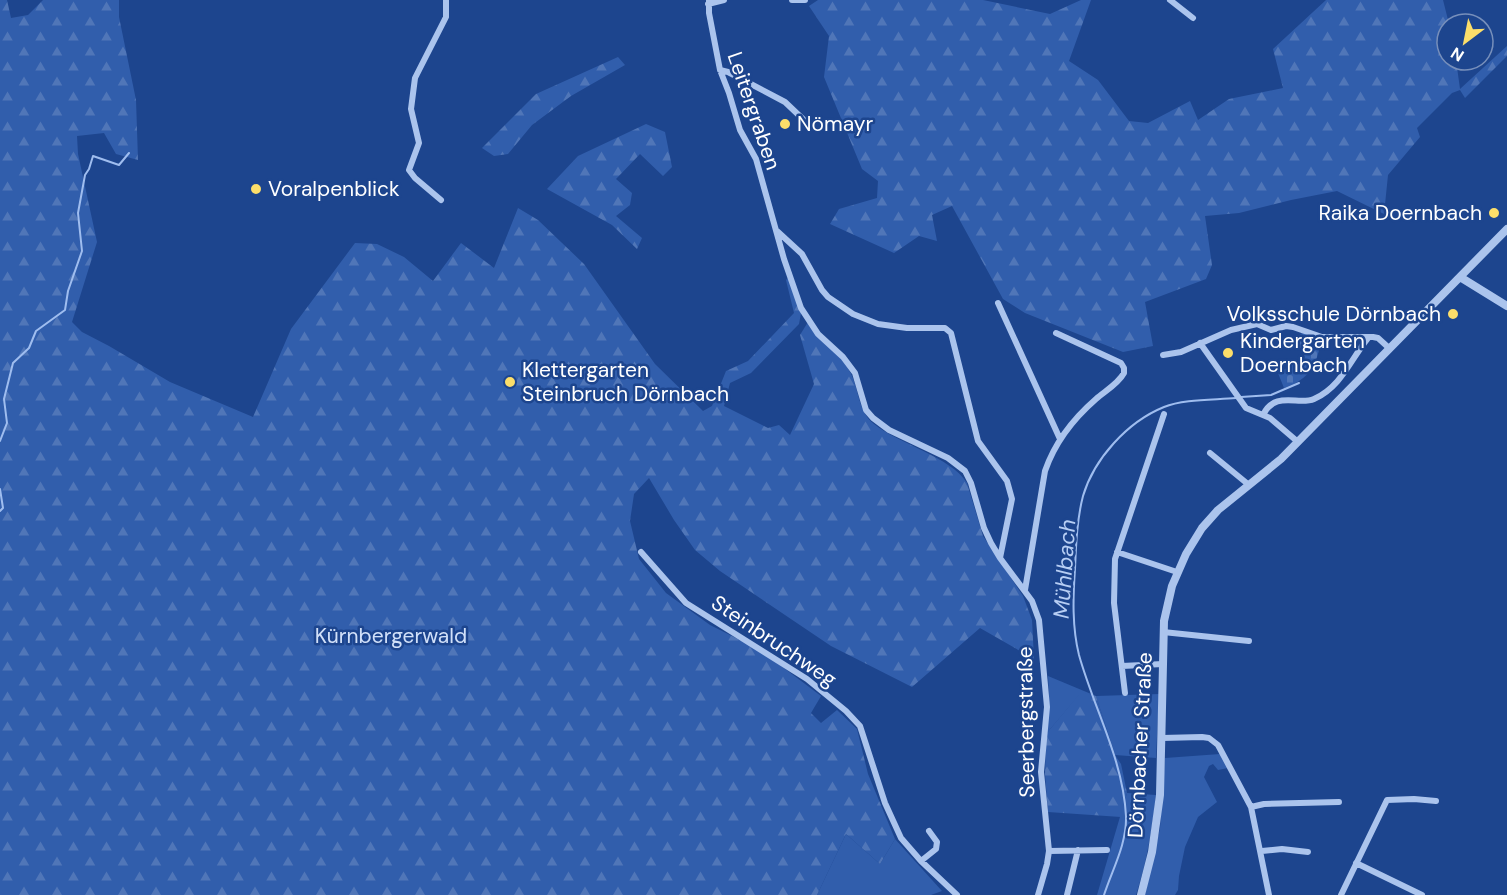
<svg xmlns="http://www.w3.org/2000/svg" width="1507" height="895" font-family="'DM Sans',sans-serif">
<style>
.green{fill:#315eac}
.forest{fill:url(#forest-firs)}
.cemetery{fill:url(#cemetery-stones)}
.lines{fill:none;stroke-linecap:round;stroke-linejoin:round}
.stream{stroke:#9fbdef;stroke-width:2}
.minor{stroke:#abc4ed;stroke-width:6}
.tertiary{stroke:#abc4ed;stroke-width:8}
.poi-dot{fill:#fcde6a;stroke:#1d458e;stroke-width:2}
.labels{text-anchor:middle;stroke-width:5;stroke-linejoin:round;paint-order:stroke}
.street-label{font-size:21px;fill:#fff;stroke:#1d458e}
.poi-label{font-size:21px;fill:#fff;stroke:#1d458e;text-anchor:start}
.park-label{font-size:21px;fill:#d1e0f9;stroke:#1d458e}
.water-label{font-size:22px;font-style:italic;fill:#b7cef4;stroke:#1d458e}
</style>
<defs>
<pattern id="forest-firs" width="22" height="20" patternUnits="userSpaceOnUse" patternTransform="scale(1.5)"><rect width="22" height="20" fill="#315eac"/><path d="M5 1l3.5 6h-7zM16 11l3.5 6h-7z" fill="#5076b8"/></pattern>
<pattern id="cemetery-stones" width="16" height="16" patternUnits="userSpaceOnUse" patternTransform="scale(1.5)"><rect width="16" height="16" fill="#315eac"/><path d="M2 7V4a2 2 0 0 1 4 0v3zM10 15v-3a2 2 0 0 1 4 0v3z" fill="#5076b8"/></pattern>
</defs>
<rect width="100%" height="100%" fill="#1d458e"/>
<!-- green -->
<path class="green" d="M1048,676L1096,696L1159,694L1156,758L1115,755L1096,696L1081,693L1046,734L1049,695Z
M1220,754L1228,768L1218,770L1213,764L1209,766L1204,777L1217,802L1198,817L1185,847L1179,876L1178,890L1175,895H1145L1160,828L1165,758Z
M1127,793L1156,795C1152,829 1147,862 1136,895H1097Z
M846,834L880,864L895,839L942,891L931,895H817Z"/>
<!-- forest -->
<path class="forest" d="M0,0H7L11,18L28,15L43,0H119V17L136,100L138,160L116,154L104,133L77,136L78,154L97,242L72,322L82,332L109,346L170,382L253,417L291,329L355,243L377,244L404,257L433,281L461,243L494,268L518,208L538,220L584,264L655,364L703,411L712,406L726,371L748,361L794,313L786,280L788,278L801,313L799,324L751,373L730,383L724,406L768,428L779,425L790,435L814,384L800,335L808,322C821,337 836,351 847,367C860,385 856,410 874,424C899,444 951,457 967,483L983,536L1023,596L1032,620L1034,659L980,628L912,687L831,646L720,571L695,550L674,520L649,478L634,494L630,521L639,559L666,593L710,625L760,650L821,696L811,713L821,723L837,710L857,729L868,774L895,839L880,864L846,834L817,895H0Z
M818,0H983L1050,14L1081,0H1091L1069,61L1098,80L1129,121L1148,123L1190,101L1198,120L1229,99L1283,88L1273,49L1326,0H1443L1449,24H1447V60H1456L1460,89L1507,46V56L1465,98L1460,90L1452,93L1417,128L1420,137L1388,175L1384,214L1337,191L1291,200L1239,213L1205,216L1212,265L1206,279L1145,302L1153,346L1123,352L1025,313L1003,299L952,206L932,215L937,241L919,236L894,253L830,224L839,209L877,198L878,181L862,169L824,77L829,36L809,6Z
M618,57L625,65L571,96L532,125L508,154L494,156L482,148L536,94Z
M646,124L665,132L672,167L663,176L640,154L616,179L632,193L630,205L616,216L642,238L637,249L612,225L547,189L578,156Z
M1081,692L1096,696L1115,755L1121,764L1127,793L1121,817L1048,812L1045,774L1046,734Z"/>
<!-- cemetery -->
<path class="cemetery" d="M1302,333L1310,334L1314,339V346H1320C1315,370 1306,380 1284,388L1278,373L1292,365L1302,364C1309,354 1300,348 1294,341Z"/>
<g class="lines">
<!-- stream -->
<path class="stream" d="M1241,397L1271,395L1299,383
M0,441L7,423L4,399L13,363L29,348L36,331L65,310L68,291L82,251L78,213L85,175L89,169L93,156L119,165L129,153
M0,489L3,508L0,511
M1104,895C1112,870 1127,844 1126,816C1123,759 1094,709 1079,655C1072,627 1073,597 1075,569C1076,545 1077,519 1083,496C1094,459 1127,422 1164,407C1183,399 1214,400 1236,398"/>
<!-- minor -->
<path class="minor" d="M709,0V13L720,70L729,93L740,130L756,159L784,259L801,308L818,334L843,357L855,373L866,410L873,418L889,430L948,458L965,471L971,483L984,528L991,543L1000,558
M792,0H805
M1170,0L1193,18
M708,4L724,0
M720,70L728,72L785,102L805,121
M441,200L415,178L409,170L419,143L411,109L415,78L446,17V0
M777,231L802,254L822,290L828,297L853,314L878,324L907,328H945L951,333L978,441L1007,481L1012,499L1000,558L1032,601L1039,620L1047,707L1041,772L1049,851L1047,864L1038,895
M998,303L1060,439
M1200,343L1246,408L1270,418L1298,442
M1163,355L1181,352L1231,330L1257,324L1271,330L1286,326L1293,327L1322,337H1373L1378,338L1389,348
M1263,415C1275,390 1299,406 1314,399C1341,387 1351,359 1368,338
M1210,453L1249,485
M641,552L686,603L807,679L846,711L860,726L885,803L901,838L921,861L957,895
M1117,552L1177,572
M1025,590L1045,471C1055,442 1073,419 1096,399C1105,391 1118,384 1124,373V368L1121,363L1056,333
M1163,632L1249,641
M1122,666L1163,664
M1125,693L1114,603L1115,559L1164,414
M1162,738L1202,737L1209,738L1218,745L1251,807L1269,895
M1251,807L1264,804L1339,802
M1049,851L1107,850
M1262,851L1282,849L1308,852
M921,861L936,849L937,842L929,831
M1356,863L1422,895
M1067,895L1078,850
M1341,895L1387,800L1414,799L1436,801"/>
<!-- tertiary -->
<path class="tertiary" d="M1460,277L1507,306
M1141,895L1152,852L1160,795L1164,621L1172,586L1186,554L1202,528L1218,510L1281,459L1507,229"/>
</g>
<!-- markers -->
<g class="poi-dot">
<circle cx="785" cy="124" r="6"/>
<circle cx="256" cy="189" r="6"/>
<circle cx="1494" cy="213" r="6"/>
<circle cx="1453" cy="314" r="6"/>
<circle cx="1228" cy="353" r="6"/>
<circle cx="510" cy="382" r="6"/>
</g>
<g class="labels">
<!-- street labels -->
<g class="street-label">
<text transform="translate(754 111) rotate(71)" y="7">Leitergraben</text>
<text transform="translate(774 641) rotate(34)" y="7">Steinbruchweg</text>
<text transform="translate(1026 722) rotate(-91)" y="7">Seerbergstraße</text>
<text transform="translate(1140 745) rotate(-87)" y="7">Dörnbacher Straße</text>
</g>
<!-- poi labels -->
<g class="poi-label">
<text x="797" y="131">Nömayr</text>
<text x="268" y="196">Voralpenblick</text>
<text x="1482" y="220" text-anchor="end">Raika Doernbach</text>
<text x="1441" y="321" text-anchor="end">Volksschule Dörnbach</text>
<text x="1240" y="348">Kindergarten<tspan x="1240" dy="24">Doernbach</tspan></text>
<text x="522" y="377">Klettergarten<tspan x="522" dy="24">Steinbruch Dörnbach</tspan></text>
</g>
<!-- park labels -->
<g class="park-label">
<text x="391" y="643">Kürnbergerwald</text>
</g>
<!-- water labels -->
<g class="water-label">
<text transform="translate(1064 569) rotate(-86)" y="8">Mühlbach</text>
</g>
</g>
<!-- north arrow -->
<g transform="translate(1465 42) rotate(212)"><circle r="28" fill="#1d458e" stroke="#778fbb" stroke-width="1.5"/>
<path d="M0-4.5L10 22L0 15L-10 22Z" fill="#fcde6a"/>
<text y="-9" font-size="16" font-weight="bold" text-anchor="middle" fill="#ffffff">N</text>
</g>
</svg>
